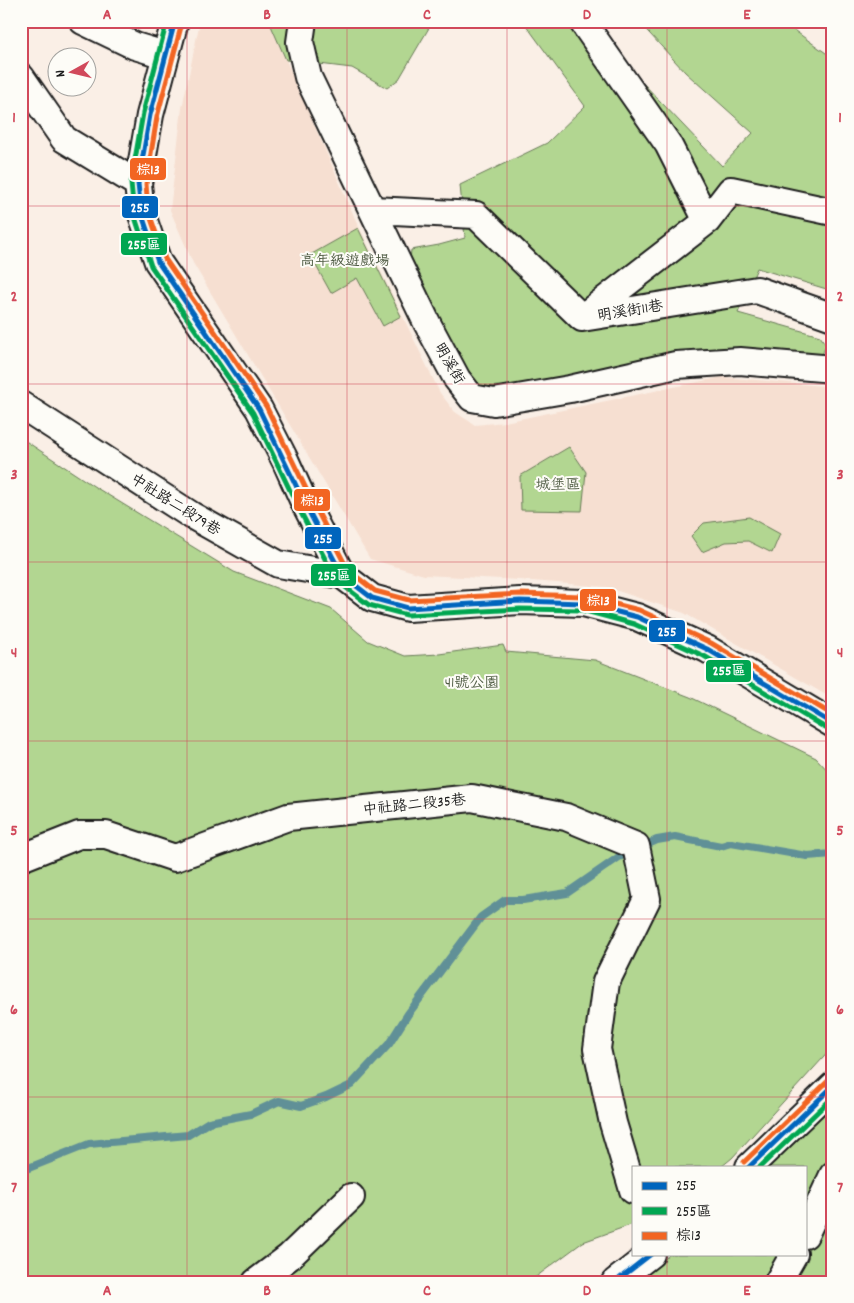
<svg xmlns="http://www.w3.org/2000/svg" width="854" height="1303" font-family="Dekko,'LXGW WenKai TC',sans-serif">
<style>
.built{fill:#f6dfd1}
.green{fill:#b2d691;stroke:#677956}
.lines{fill:none;stroke-linecap:round;stroke-linejoin:round}
.stream{stroke:#609097;stroke-width:8}
.street-casing{stroke:#1c1c1c;stroke-width:30}
.street{stroke:#fdfcf7;stroke-width:26}
.bus-1-casing{stroke:#fdfcf7;stroke-width:9}
.bus-2-casing{stroke:#fdfcf7;stroke-width:9}
.bus-3-casing{stroke:#fdfcf7;stroke-width:9}
.bus-1{stroke:#0065bd;stroke-width:5}
.bus-2{stroke:#00a651;stroke-width:5}
.bus-3{stroke:#f26522;stroke-width:5}
.grid{fill:none;stroke:#d1495b;stroke-width:1;stroke-opacity:0.55}
.labels{text-anchor:middle;stroke-width:4;stroke-linejoin:round;paint-order:stroke}
.park-label{font-size:15px;fill:#505d45;stroke:#fdfcf7}
.street-label{font-size:15px;fill:#1c1c1c;stroke:#fdfcf7}
.line-badge{stroke:#fdfcf7;stroke-width:2}
.badge-label{font-size:14px;text-anchor:middle;font-weight:bold;fill:#fff}
.neatline{fill:none;stroke:#d1495b;stroke-width:2}
.grid-label{font-size:16px;text-anchor:middle;font-weight:bold;fill:#d1495b}
</style>
<rect width="100%" height="100%" fill="#faefe6"/>
<filter id="ink" filterUnits="userSpaceOnUse"><feTurbulence type="fractalNoise" baseFrequency=".02" numOctaves="2"/><feDisplacementMap in="SourceGraphic" scale="10" xChannelSelector="R" yChannelSelector="G"/><feConvolveMatrix kernelMatrix="1 2 1 2 8 2 1 2 1" color-interpolation-filters="sRGB"/></filter>
<g filter="url(#ink)">
<!-- built -->
<path class="built" d="M200,21H269L357,223L440,393L455,412L475,425L505,422L722,377L833,387V699L684,613L606,587L520,580L424,575L370,559L193,263L170,210L182,108Z"/>
<!-- green -->
<path class="green" d="M269,21H433L399,79L387,88L352,68L286,60Z
M523,21H592L641,81L722,166L753,133L685,72L638,21H781L833,58V291L757,268L738,313L820,336L826,345L822,355L549,383L485,387L471,384L410,260L411,250L439,245L465,238L460,185L547,143L585,106Z
M358,228L401,316L383,326L357,278L331,293L310,255Z
M21,438L95,487L234,572L331,609L368,641L405,656L439,654L503,645L506,652L595,660L690,697L816,758L833,776V1047L732,1158L721,1167H633V1224L583,1242L529,1282H21Z
M569,447L586,472L582,511L521,510L520,476Z
M749,517L780,534L772,553L748,541L726,542L702,552L691,536L704,523Z
M833,1094V1282H640L670,1254H805V1167H758Z"/>
<g class="lines">
<!-- stream -->
<path class="stream" d="M21,1171L89,1144L188,1135L209,1122L251,1114L279,1101L301,1106L326,1097L351,1085L389,1044L408,1014L481,917L505,900H523L567,893L619,857L657,840L675,837L721,846L731,843L807,856L833,854"/>
<defs>
<path id="street" d="M83,21L135,46L165,55
M175,21L150,115L138,184L141,212L158,262L259,409L286,462L304,502L342,575L372,598L408,608L520,601L583,603L637,617L707,649L833,724
M303,21L300,42L308,77L427,323L457,379L472,398L494,402L570,389L676,365L740,361L833,369
M582,21L668,144L707,221
M21,77L64,139L138,184
M373,210L476,215L582,318L757,290L833,317
M584,316L707,221L731,190L833,212
M21,405L191,515L278,564L342,575
M21,858L79,835H106L175,858L288,817L472,798L566,817L636,846L647,899L606,982L597,1049L613,1123L633,1190
M749,1167L833,1086
M805,1235L833,1175
M256,1282L289,1257L351,1197
M615,1282L651,1254
M778,1282L794,1254"/>
</defs>
<!-- street casing -->
<use href="#street" class="street-casing"/>
<!-- street -->
<use href="#street" class="street"/>
<defs>
<path id="bus-1" d="M175,21L150,115L138,184L141,212L158,262L259,409L304,502L342,575L372,598L408,608L520,601L583,603L637,617L707,649L833,724
M749,1167L833,1086
M615,1282L651,1254"/>
<path id="bus-2" d="M167,21L143,113L131,183L134,214L151,266L253,413L297,505L336,580L369,605L407,615L520,609L582,610L634,624L704,656L829,730
M760,1167L833,1097"/>
<path id="bus-3" d="M182,23L157,117L146,184L148,210L165,259L266,406L311,499L348,570L375,591L409,600L520,594L583,596L639,610L711,643L833,715
M744,1162L828,1081"/>
</defs>
<!-- bus-1 casing -->
<use href="#bus-1" class="bus-1-casing"/>
<!-- bus-2 casing -->
<use href="#bus-2" class="bus-2-casing"/>
<!-- bus-3 casing -->
<use href="#bus-3" class="bus-3-casing"/>
<!-- bus-1 -->
<use href="#bus-1" class="bus-1"/>
<!-- bus-2 -->
<use href="#bus-2" class="bus-2"/>
<!-- bus-3 -->
<use href="#bus-3" class="bus-3"/>
</g>
</g>
<!-- grid -->
<path class="grid" d="M187,21V1282M347,21V1282M507,21V1282M667,21V1167M21,206H833M21,384H833M21,562H833M21,741H833M21,919H833M21,1097H833M667,1254V1282"/>
<g class="labels">
<!-- park labels -->
<g class="park-label">
<text x="345" y="265">高年級遊戲場</text>
<text x="558" y="489">城堡區</text>
<text x="472" y="687">41號公園</text>
</g>
<!-- street labels -->
<g class="street-label">
<text transform="translate(630 310) rotate(-9)" y="5">明溪街11巷</text>
<text transform="translate(450 363) rotate(60)" y="5">明溪街</text>
<text transform="translate(176 504) rotate(32)" y="5">中社路二段79巷</text>
<text transform="translate(414 804) rotate(-6)" y="5">中社路二段35巷</text>
</g>
</g>
<g class="line-badge">
<rect x="129" y="157" width="38" height="24" rx="5" fill="#f26522"/>
<rect x="121" y="195" width="38" height="24" rx="5" fill="#0065bd"/>
<rect x="120" y="232" width="48" height="24" rx="5" fill="#00a651"/>
<rect x="293" y="488" width="38" height="24" rx="5" fill="#f26522"/>
<rect x="304" y="526" width="38" height="24" rx="5" fill="#0065bd"/>
<rect x="310" y="563" width="47" height="24" rx="5" fill="#00a651"/>
<rect x="579" y="588" width="38" height="24" rx="5" fill="#f26522"/>
<rect x="648" y="619" width="38" height="24" rx="5" fill="#0065bd"/>
<rect x="705" y="659" width="47" height="24" rx="5" fill="#00a651"/>
</g>
<g class="badge-label">
<text x="148" y="174">棕13</text>
<text x="140" y="212">255</text>
<text x="144" y="249">255區</text>
<text x="312" y="505">棕13</text>
<text x="323" y="543">255</text>
<text x="334" y="580">255區</text>
<text x="598" y="605">棕13</text>
<text x="667" y="636">255</text>
<text x="729" y="675">255區</text>
</g>
<!-- margin -->
<rect width="854" height="1303" fill="none" stroke="#fdfcf7" stroke-width="55"/>
<!-- legend -->
<rect x="632" y="1166" width="175" height="90" fill="#fdfcf7" stroke="#a3a29f"/>
<rect x="642" y="1182" width="25" height="8" fill="#0065bd" stroke="#a3a29f"/>
<text x="676" y="1190" font-size="15" fill="#1c1c1c">255</text>
<rect x="642" y="1207" width="25" height="8" fill="#00a651" stroke="#a3a29f"/>
<text x="676" y="1216" font-size="15" fill="#1c1c1c">255區</text>
<rect x="642" y="1232" width="25" height="8" fill="#f26522" stroke="#a3a29f"/>
<text x="676" y="1240" font-size="15" fill="#1c1c1c">棕13</text>
<!-- north arrow -->
<g transform="translate(72 72) rotate(262)"><circle r="24" fill="#fdfcf7" stroke="#a3a29f"/>
<path d="M0-4L9 19L0 12L-9 19Z" fill="#d1495b"/>
<text y="-8" font-size="14" font-weight="bold" text-anchor="middle" fill="#1c1c1c">N</text>
</g>
<rect x="28" y="28" width="798" height="1248" class="neatline"/>
<g class="grid-label">
<text x="107" y="19">A</text>
<text x="267" y="19">B</text>
<text x="427" y="19">C</text>
<text x="587" y="19">D</text>
<text x="747" y="19">E</text>
<text x="14" y="122">1</text>
<text x="840" y="122">1</text>
<text x="14" y="301">2</text>
<text x="840" y="301">2</text>
<text x="14" y="479">3</text>
<text x="840" y="479">3</text>
<text x="14" y="657">4</text>
<text x="840" y="657">4</text>
<text x="14" y="835">5</text>
<text x="840" y="835">5</text>
<text x="14" y="1014">6</text>
<text x="840" y="1014">6</text>
<text x="14" y="1192">7</text>
<text x="840" y="1192">7</text>
<text x="107" y="1295">A</text>
<text x="267" y="1295">B</text>
<text x="427" y="1295">C</text>
<text x="587" y="1295">D</text>
<text x="747" y="1295">E</text>
</g>
</svg>
